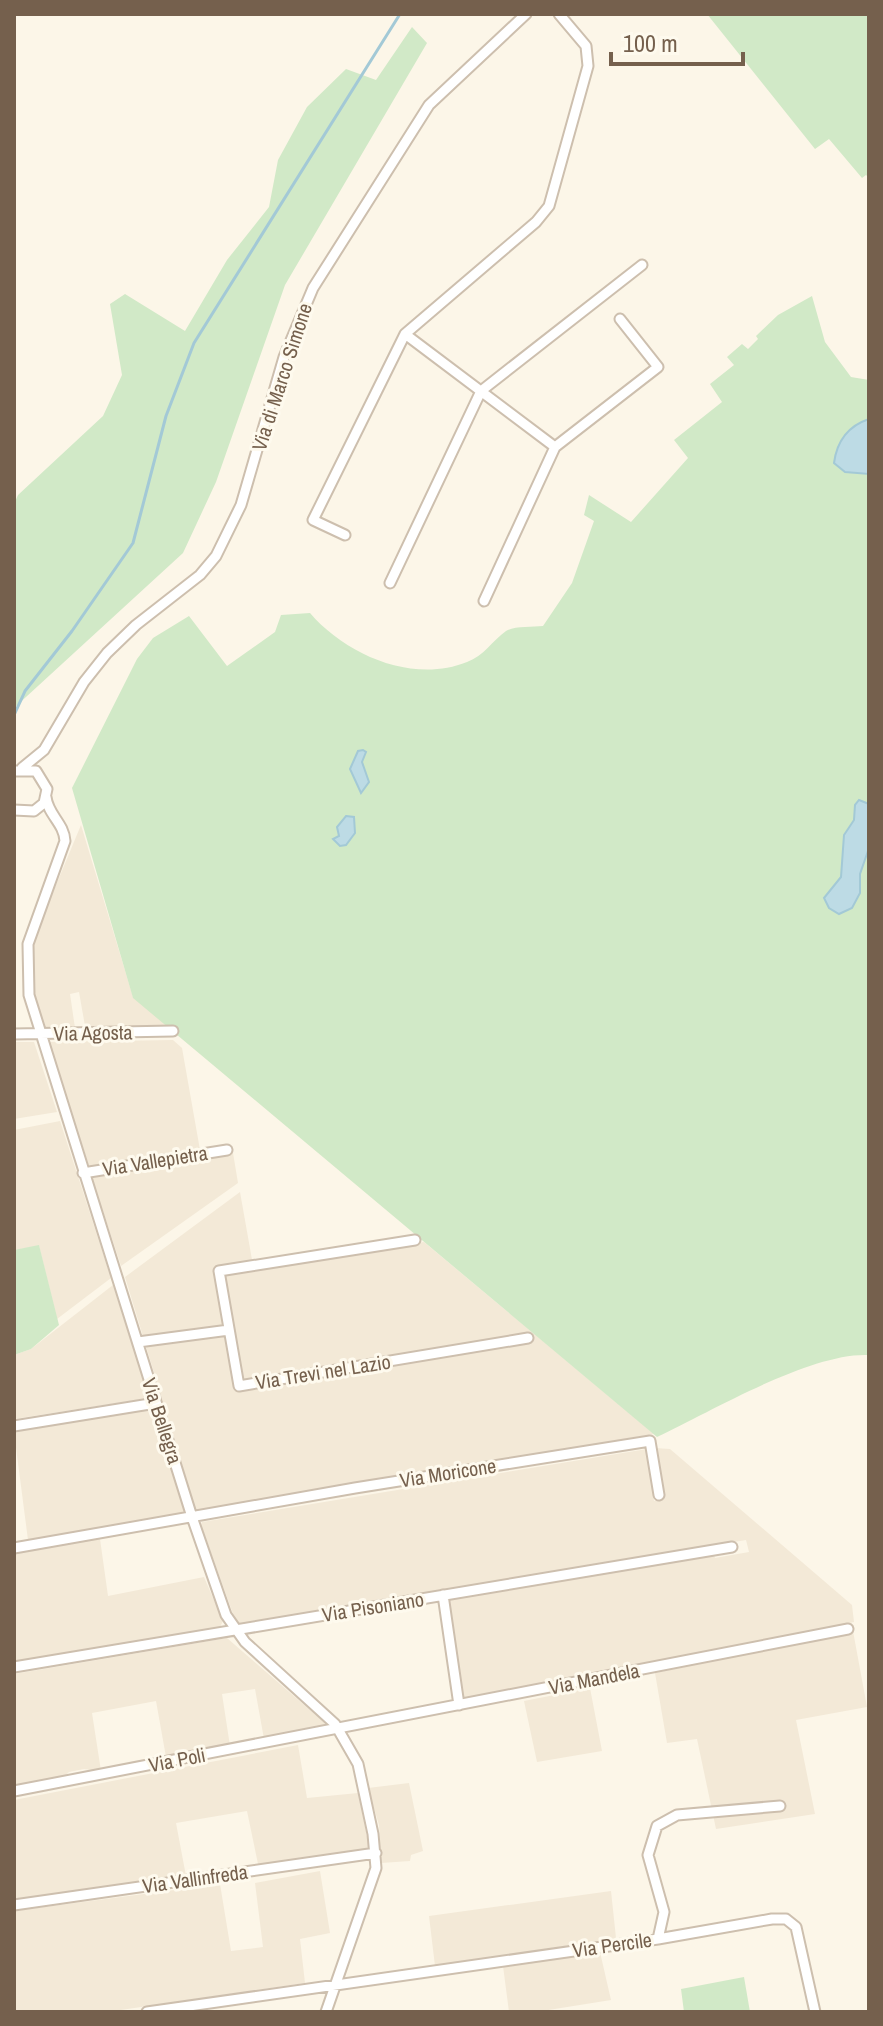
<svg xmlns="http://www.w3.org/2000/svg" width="883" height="2026" font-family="'Archivo Narrow',sans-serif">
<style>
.residential{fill:#f3e9d7}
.green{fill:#d1e9c7}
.water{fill:#bddbe5;stroke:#a3c9d6;stroke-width:2}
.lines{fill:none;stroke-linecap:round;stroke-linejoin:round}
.stream{stroke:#a3c9d6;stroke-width:3}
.minor-casing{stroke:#cdbfae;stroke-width:13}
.minor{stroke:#fff;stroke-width:9}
.labels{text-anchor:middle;stroke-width:6;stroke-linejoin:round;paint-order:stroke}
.street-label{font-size:20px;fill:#75604d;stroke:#fefaee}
</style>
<rect width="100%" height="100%" fill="#fcf6e8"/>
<!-- residential -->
<path class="residential" d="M81,825L133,997L171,1028L85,1026L79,992L70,994L75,1028L42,1029L33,996L34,938Z
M173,1040L182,1048L200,1150L89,1166L48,1042Z
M14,1042H34L57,1112L14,1119Z
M60,1121L111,1278L57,1319L39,1246L14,1250V1130Z
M233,1153L238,1183L121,1266L92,1178Z
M240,1192L254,1271L424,1242L654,1434L196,1511L125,1277Z
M113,1285L149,1398L14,1419V1355L31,1349Z
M153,1409L186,1513L28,1540L14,1432Z
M655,1448L670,1449L852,1605L854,1622L463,1698L448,1600L713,1553L715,1558L749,1552L746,1540L237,1625L201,1525L202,1522L647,1449L654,1501L664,1498Z
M100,1539L108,1596L204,1577L223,1621L220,1627L14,1662V1552Z
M853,1631L867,1707L796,1720L815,1814L716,1829L697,1739L667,1743L655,1673Z
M227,1638L325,1723L324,1727L264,1739L255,1689L222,1694L230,1746L166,1757L156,1701L92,1713L101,1771L84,1769L69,1772L61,1780L14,1788V1674Z
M590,1688L602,1751L537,1762L524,1701Z
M298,1745L307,1798L358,1793L370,1851L258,1864L247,1811L176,1823L186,1876L14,1899V1800Z
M409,1783L423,1851L411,1855L410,1861L381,1863L379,1825L368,1788Z
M320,1871L330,1933L300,1939L305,1983L107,2012H14V1911L220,1884L231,1951L263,1947L255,1883Z
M611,1891L616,1938L435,1966L429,1916Z
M600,1952L611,2000L536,2012H509L503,1966Z"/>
<!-- green -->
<path class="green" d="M707,14H869V178L866,175L862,178L829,139L815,149Z
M412,27L427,43L285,285L216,482L183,553L14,708V504L18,495L103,416L122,375L110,304L125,294L185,331L227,260L269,207L278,160L307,107L346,69L376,80Z
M812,296L825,342L851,377L869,380V1355C811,1352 712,1411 657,1437L133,998L72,788L137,659L153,638L189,616L227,666L275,632L281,615L310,613C346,655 413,684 467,662C484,656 492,641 506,631C514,626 532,627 543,626L572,583L594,521L584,515L589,495L631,522L688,458L674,440L722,402L710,384L734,365L727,357L742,344L748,349L758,339L756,336L778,315Z
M39,1245L59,1325L31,1349L14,1355V1250Z
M744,1977L750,2012H684L681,1989Z"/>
<!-- water -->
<path class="water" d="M869,419V474L845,472L834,463C837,440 848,426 869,419Z
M363,750L366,752L362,762L369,782L361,793L350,769L358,751Z
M859,800L869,804V848L860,874V893L852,908L839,914L829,908L824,898L841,877L844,835L854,820L855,805Z
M346,816L354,817L355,833L346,845L340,846L333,839L339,836L337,827Z"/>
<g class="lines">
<!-- stream -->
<path class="stream" d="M14,715L25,691L72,631L133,543L166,416L194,343L400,14"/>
<defs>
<path id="minor" d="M559,14L586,46L588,66L549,206L536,222L405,334L555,447L658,367L620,319
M345,535L313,520L405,334
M390,583L481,391L642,265
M484,601L555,447
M22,768L44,750L84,682L107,653L136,625L200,575L216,556L241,505L284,357L313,288L429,105L526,14
M14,771H36L47,789L44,803L34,811L14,810
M46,797C48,815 64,823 65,841L28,944L29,995L192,1517L226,1615L245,1642L335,1724L358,1764L373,1834L376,1868L326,2012
M14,1034L173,1031
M83,1173L227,1150
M415,1240L219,1271L239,1386L528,1338
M138,1342L229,1330
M14,1426L156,1403
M14,1548L355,1488L650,1441L659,1495
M443,1595L459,1705
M14,1667L732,1547
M14,1791L848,1629
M14,1905L376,1853
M658,1939L664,1912L648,1855L657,1826L677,1815L780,1806
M147,2012L658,1939L772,1919H786L796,1927L815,2012"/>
</defs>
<!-- minor casing -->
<use href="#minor" class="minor-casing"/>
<!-- minor -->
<use href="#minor" class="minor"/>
</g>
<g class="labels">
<!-- street labels -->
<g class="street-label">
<text transform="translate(282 377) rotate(-72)" y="7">Via di Marco Simone</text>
<text transform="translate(93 1033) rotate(-1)" y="7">Via Agosta</text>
<text transform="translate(155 1161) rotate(-9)" y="7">Via Vallepietra</text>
<text transform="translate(323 1372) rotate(-9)" y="7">Via Trevi nel Lazio</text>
<text transform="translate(162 1421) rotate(72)" y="7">Via Bellegra</text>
<text transform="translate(448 1473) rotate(-9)" y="7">Via Moricone</text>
<text transform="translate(373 1607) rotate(-9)" y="7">Via Pisoniano</text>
<text transform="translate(594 1679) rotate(-11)" y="7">Via Mandela</text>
<text transform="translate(177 1760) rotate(-11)" y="7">Via Poli</text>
<text transform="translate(195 1879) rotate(-8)" y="7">Via Vallinfreda</text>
<text transform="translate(612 1945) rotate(-8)" y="7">Via Percile</text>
</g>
</g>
<!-- border -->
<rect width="883" height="2026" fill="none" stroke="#75604d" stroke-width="32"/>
<!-- scale -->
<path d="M611 52v12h132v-12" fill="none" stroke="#75604d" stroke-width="4"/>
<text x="623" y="52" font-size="24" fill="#75604d" stroke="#fefaee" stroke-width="6" paint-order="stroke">100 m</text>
</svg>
